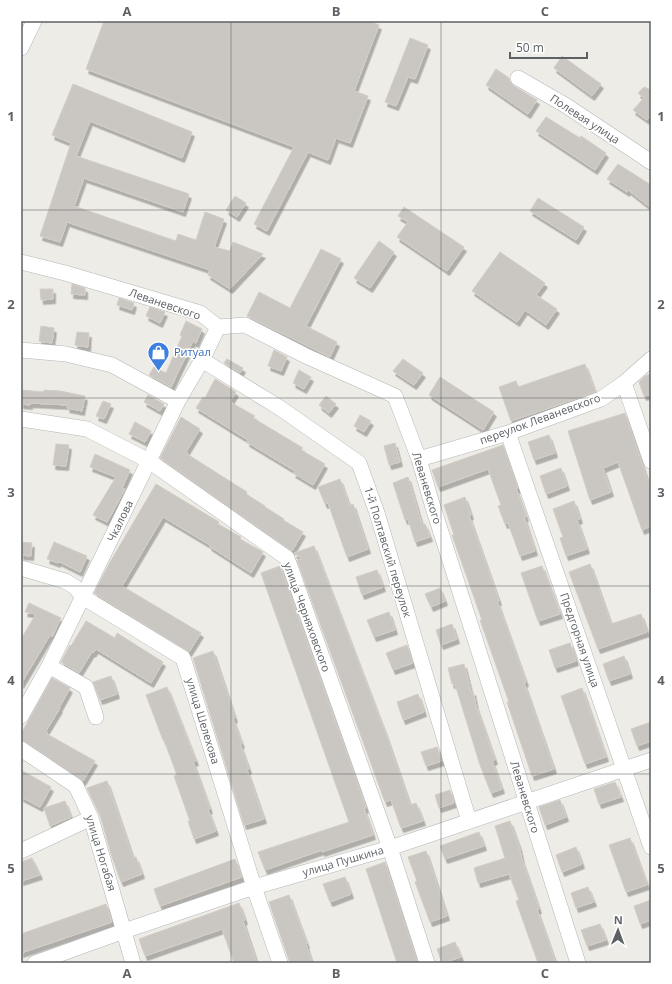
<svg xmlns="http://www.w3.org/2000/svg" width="672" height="984" font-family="'Open Sans',sans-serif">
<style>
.building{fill:#cac7c2;stroke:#d3cdc4;filter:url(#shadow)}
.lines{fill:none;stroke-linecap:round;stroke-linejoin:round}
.minor-casing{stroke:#b3b6b9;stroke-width:16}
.minor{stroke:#fff;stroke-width:15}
.grid{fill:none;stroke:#5d6165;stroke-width:1;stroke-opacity:0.55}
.labels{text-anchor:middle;stroke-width:3;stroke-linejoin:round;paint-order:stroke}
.street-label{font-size:11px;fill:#5d6165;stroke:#fff}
.shop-label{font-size:11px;fill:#366cbe;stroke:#fff;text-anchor:start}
.neatline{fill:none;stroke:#5d6165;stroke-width:1.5}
.grid-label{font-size:13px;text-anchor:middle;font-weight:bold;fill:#5d6165}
</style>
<defs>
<filter id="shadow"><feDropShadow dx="2.5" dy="4.5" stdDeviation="0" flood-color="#0004"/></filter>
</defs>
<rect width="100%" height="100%" fill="#eeece6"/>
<!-- building -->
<path class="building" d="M104,21H369L379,25L354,91L368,96L350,143L336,138L328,160L308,152L267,231L254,224L294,147L86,69Z
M410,38L428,45L415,79L408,77L396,106L385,102Z
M562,56L601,84L592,96L554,68Z
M496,69L509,78L510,82L514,86L537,100L528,114L486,85Z
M73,84L192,132L182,158L90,121L76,156L189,194L183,212L84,178L74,206L176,241L178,234L196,240L205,212L224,219L214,247L230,251L233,242L263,254L230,289L208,275L210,270L67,222L60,242L40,236L71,143L52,135Z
M644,87L651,90V115L647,120L633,110L644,98L638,93Z
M546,117L580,138L581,136L606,153L595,170L536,131Z
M618,164L651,185V208L628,190L627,192L607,179Z
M235,196L246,203L237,217L226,210Z
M538,198L584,227L576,240L530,211Z
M404,207L464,247L447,271L397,237L408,222L398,216Z
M379,241L394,252L370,288L354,278Z
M321,249L341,259L306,326L337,342L330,357L247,316L259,292L290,308Z
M500,252L545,283L536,295L557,309L546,325L525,310L517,322L472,291Z
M72,284L85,288V295L71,294Z
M40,289H53V299L41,300Z
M119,298L134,303L132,310L117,305Z
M150,307L165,312L160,323L146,316Z
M186,321L202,329L196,343L193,341L171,387L149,375L154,367L166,373L182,336L180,335Z
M41,326L54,328L52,343L39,341Z
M77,332L89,333L88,347L75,345Z
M274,350L287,357L281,371L268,366Z
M227,359L243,368L240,373L224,363Z
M403,359L423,373L414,385L393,371Z
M585,364L595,392L511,421L499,387L516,381L518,387Z
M299,370L311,377L304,389L293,383Z
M651,374V394L644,396L639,382L645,376Z
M440,377L494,412L483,430L429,395Z
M215,379L236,392L230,402L255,416L253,418L303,448L301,450L325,464L313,485L293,473L295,471L247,442L248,440L196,408L203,397L205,398Z
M21,390L44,392V390L60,391L85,396L82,411L67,408L68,405L30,403V405L21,404Z
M148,395L164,404L160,411L144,402Z
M326,396L336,404L329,413L319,405Z
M103,401L111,404L104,419L96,416Z
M625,413L651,491V526L642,530L618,462L603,468L611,492L590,500L568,431Z
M360,415L371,421L364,432L354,426Z
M181,417L200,429L186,452L188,453L187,454L247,492L246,494L265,506V507L284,519L283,520L303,532L292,551L160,458Z
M135,422L151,431L145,442L129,434Z
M549,435L555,453L534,460L528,442Z
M395,443L400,462L389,465L384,446Z
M56,444L69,445L66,466L53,465Z
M503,445L518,488L516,489L526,517H524L535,551L520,556L508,523L505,524L498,506L501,505L488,469L438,487L432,470Z
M95,454L130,470L122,488L125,489L107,522L93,515L116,477L90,467Z
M561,468L567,486L546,494L540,476Z
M408,477L422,525L425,524L430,537L415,542L408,519L405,520L393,483Z
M340,479L349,505L353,504L368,549L347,557L328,503L325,504L318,487Z
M156,484L219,522L218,524L241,537L240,539L263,552L251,573L209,546L210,545L163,517L122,586L201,633L189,652L94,593L109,564Z
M465,497L471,515L469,516L499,601H497L526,682L524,683L554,769L532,776L507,702H509L480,620H482L452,535H454L444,505Z
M574,501L580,519L577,520L587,549L566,556L560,538L563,537L553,509Z
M21,542L32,543L31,556L21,555Z
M54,542L87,556L80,572L58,561V563L47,559Z
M314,546L386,735L410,805L416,803L423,821L401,828L391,800L385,802L297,560L302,559L294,553Z
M590,564L611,624L641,614L647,632L598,649L569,572Z
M280,566L366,808L364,809L373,835L322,852V850L265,870L258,852L349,822L261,573Z
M542,566L560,614L538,621L521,573Z
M377,570L383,587L362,595L356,577Z
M440,588L445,601L431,607L425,594Z
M29,603L61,618L52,637L50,635L21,684V639L36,614L25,612Z
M389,612L395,630L374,637L367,620Z
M86,621L115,638L117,633L163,662L151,683L96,649L93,653L92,652L79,673L61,662L70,645L71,646Z
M452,624L457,639L441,645L436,630Z
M570,643L576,661L555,668L549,650Z
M407,645L413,663L393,670L386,653Z
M213,651L235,718L233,719L242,744H240L249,769L247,770L264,819L244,825L193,658Z
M624,656L630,674L609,681L603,664Z
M464,664L471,692L473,691L476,706L495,760L492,761L502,789L491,793L480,765L455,684H452L448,668Z
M111,676L117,694L100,700L93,682Z
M52,678L70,688L59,708H60L46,731L48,733L47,734L95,761L83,781L26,742L21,740V734Z
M167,687L196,761L193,762L210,809L208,810L216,831L194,839L188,821H190L174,776L177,775L164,740H163L146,695Z
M582,688L606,757L585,764L561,696Z
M418,694L424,712L403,720L397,702Z
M651,722V741L637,746L631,729Z
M437,747L442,761L426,766L421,752Z
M21,770L51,787L40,807L21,797Z
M107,781L133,858L136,857L142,874L121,882L112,857L100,815L87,788Z
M615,782L621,797L599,804L594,789Z
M450,790L454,803L439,808L435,795Z
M560,800L566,817L545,825L539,807Z
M65,801L71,817L50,826L44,808Z
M510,821L519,846L522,860L539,909L537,910L555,961L549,963H538L516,901L519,900L509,874L478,883L474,868L505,858L495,826Z
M479,832L484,846L445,859L440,846Z
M630,838L647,885L626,892L609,845Z
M576,847L582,864L562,872L556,855Z
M426,851L447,916L430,922L415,882L417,881L408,857Z
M32,858L40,875L21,881V862Z
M235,859L242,877L160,906L154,889Z
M385,862L418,963H397L374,893L366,869Z
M345,877L351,894L330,902L323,884Z
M588,887L594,902L576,908L571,893Z
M289,895L307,944H306L312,963H290L269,902Z
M651,900V920L640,924L634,906Z
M239,903L245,920L243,921L257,963H234L222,929L145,956L139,939Z
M106,904L112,922L21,953V934Z
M600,924L606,940L587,946L581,930Z
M455,942L461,957L442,963L437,949Z"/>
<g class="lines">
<defs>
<path id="minor" d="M21,48L34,21
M518,78L565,105L651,162
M21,262L65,273L200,313L218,327L245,325L306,356L395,396L419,459L432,504L578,963
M21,350L66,354L112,365L178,401
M202,360L280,408L359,463L377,513L469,821
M624,383L651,461
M21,419L87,429L149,461L287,558L390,848L427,963
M508,433L651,847
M419,459L508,433L601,399L624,383L651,359
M21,568L65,581L75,587L83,597L183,658L254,887L280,963
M49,666L86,687L96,717
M21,716L49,666L178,401L202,360L218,327
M21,749L76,786L91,818L133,963
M21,851L91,818
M35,963L124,931L254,887L390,848L651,760"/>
</defs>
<!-- minor casing -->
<use href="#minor" class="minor-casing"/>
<!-- minor -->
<use href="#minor" class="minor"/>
</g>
<!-- grid -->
<path class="grid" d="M231,21V963M441,21V963M21,210H651M21,398H651M21,586H651M21,774H651"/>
<!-- icons -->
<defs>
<symbol id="shop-pin" viewBox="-11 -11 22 30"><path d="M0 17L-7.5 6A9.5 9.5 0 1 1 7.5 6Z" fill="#3f7fe0" stroke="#fff"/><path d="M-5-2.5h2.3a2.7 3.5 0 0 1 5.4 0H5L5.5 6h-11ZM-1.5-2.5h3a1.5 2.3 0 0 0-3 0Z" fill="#fff"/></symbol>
</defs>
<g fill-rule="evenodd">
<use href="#shop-pin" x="146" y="340" width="25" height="34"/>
</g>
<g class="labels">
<!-- street labels -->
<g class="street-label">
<text transform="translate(585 119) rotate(33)" y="4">Полевая улица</text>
<text transform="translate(165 304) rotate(19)" y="4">Леваневского</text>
<text transform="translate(540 419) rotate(-20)" y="4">переулок Леваневского</text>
<text transform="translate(427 488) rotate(73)" y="4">Леваневского</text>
<text transform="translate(120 521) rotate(-64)" y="4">Чкалова</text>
<text transform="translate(388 552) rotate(73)" y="4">1-й Полтавский переулок</text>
<text transform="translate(307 617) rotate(70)" y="4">улица Черняховского</text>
<text transform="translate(580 640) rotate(71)" y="4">Предгорная улица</text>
<text transform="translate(203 721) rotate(73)" y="4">улица Шелехова</text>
<text transform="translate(525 797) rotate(73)" y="4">Леваневского</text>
<text transform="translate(101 853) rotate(73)" y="4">улица Ногабая</text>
<text transform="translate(343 861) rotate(-16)" y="4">улица Пушкина</text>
</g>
<!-- shop labels -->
<g class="shop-label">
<text x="174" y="356">Ритуал</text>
</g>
</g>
<!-- border -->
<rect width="672" height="984" fill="none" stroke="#ffffff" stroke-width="44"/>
<!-- north arrow -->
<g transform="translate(618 930) rotate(1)" stroke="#ffffff" stroke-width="3" paint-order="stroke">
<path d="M0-3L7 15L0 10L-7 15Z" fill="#5d6165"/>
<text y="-6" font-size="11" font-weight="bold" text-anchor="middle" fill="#5d6165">N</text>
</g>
<!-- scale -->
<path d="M510 52v6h77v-6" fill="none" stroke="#5d6165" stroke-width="2"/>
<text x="516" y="52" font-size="12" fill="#5d6165" stroke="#ffffff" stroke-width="3" paint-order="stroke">50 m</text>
<rect x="22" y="22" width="628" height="940" class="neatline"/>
<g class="grid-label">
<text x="127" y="16">A</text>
<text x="336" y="16">B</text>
<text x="545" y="16">C</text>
<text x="11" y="121">1</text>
<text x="661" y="121">1</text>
<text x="11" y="309">2</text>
<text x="661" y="309">2</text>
<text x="11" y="497">3</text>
<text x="661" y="497">3</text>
<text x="11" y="685">4</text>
<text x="661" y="685">4</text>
<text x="11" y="873">5</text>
<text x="661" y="873">5</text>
<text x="127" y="978">A</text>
<text x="336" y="978">B</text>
<text x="545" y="978">C</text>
</g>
</svg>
